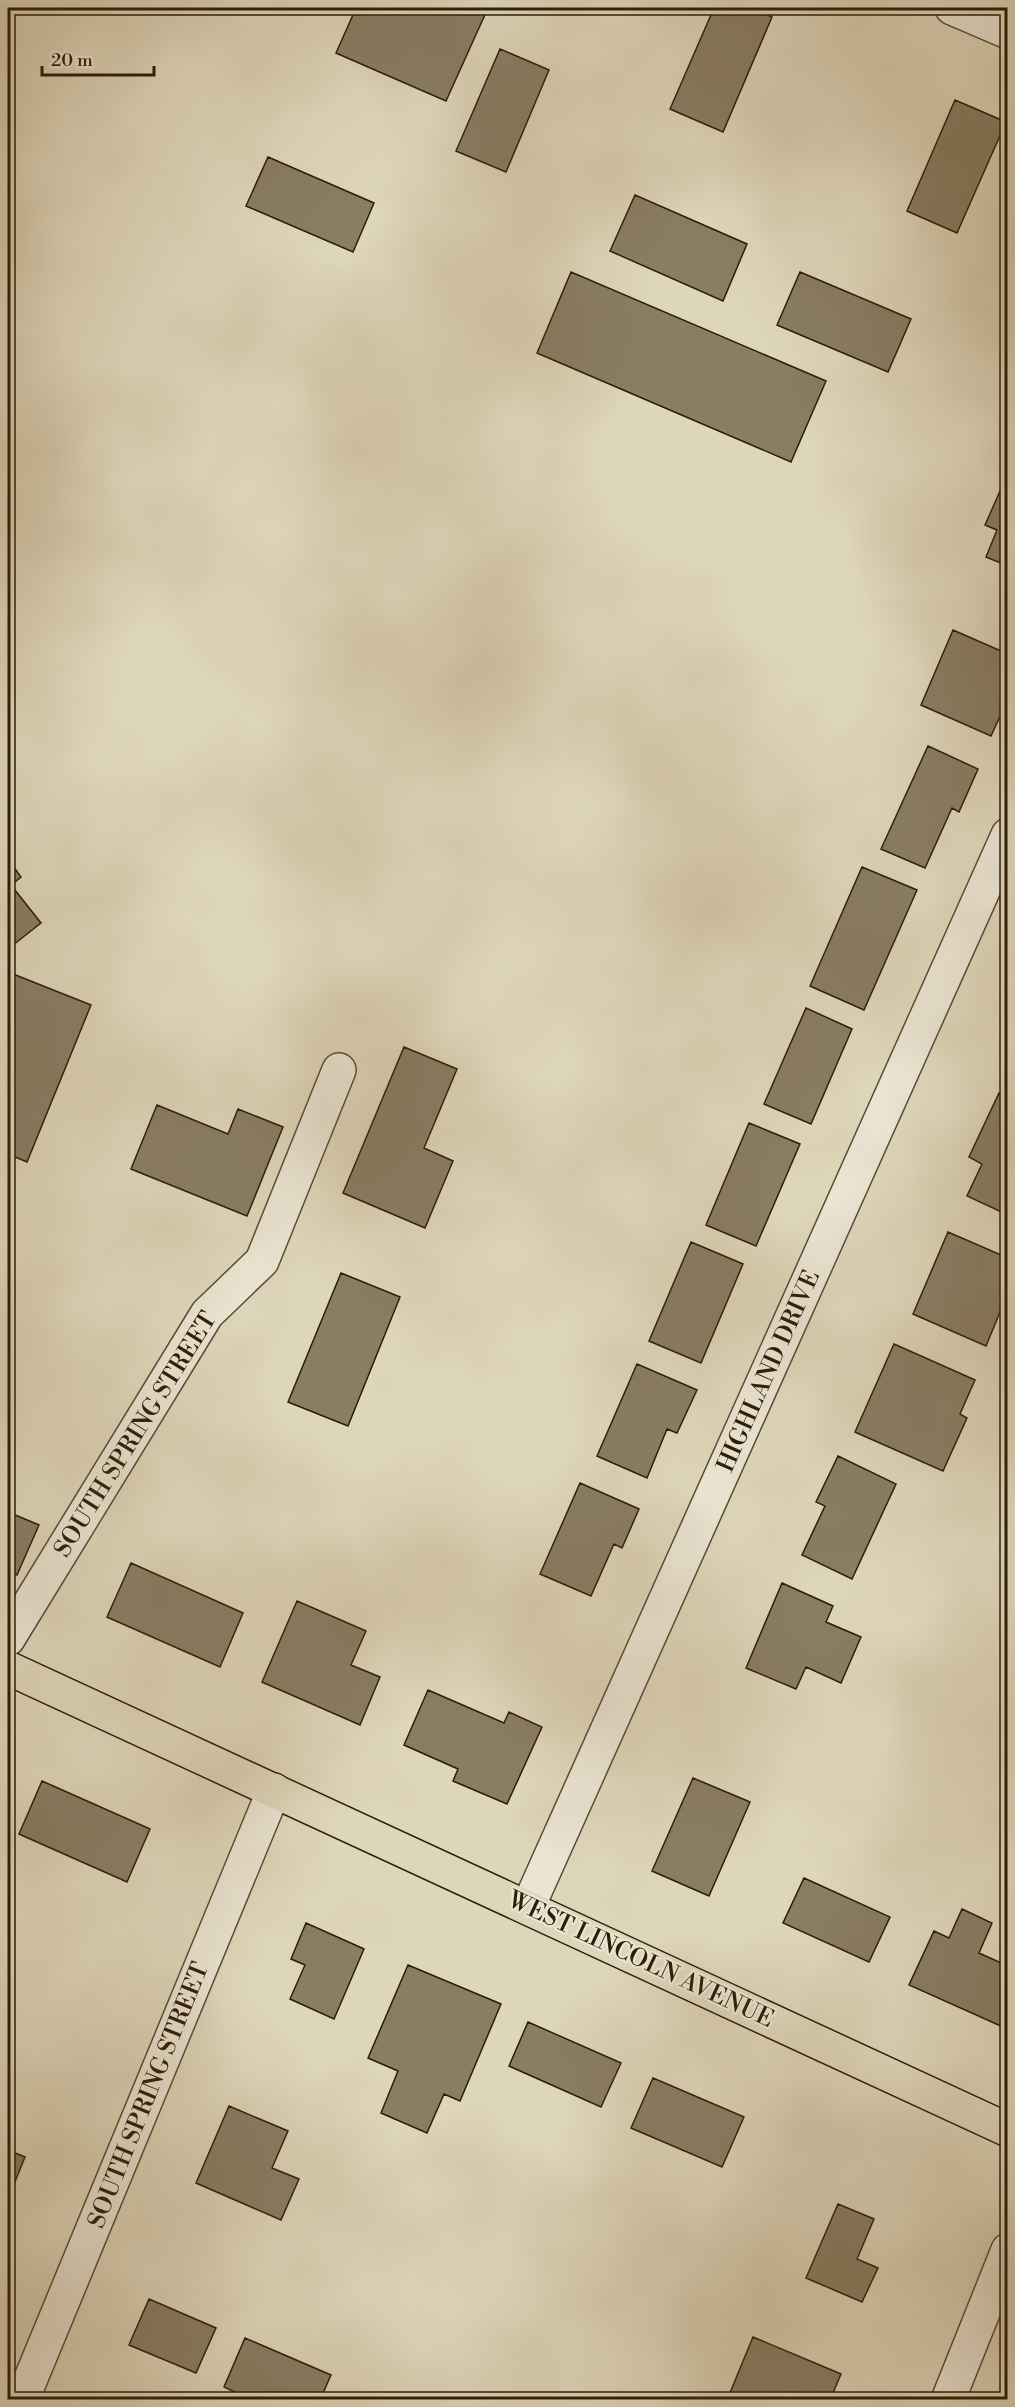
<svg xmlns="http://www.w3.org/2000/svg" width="1015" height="2407" font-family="'Libre Bodoni',serif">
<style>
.building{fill:#897d64;stroke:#2c1d07;stroke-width:1.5}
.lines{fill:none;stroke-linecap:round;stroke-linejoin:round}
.minor-casing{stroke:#584b34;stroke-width:36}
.major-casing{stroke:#2c1d07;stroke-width:36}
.minor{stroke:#eae4d2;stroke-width:33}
.major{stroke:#ded6ba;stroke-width:33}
.labels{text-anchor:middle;stroke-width:4.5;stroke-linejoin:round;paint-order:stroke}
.street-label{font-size:24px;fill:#2c1d07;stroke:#eae4d2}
</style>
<rect width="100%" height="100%" fill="#ded6ba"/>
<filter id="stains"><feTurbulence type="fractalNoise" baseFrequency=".00333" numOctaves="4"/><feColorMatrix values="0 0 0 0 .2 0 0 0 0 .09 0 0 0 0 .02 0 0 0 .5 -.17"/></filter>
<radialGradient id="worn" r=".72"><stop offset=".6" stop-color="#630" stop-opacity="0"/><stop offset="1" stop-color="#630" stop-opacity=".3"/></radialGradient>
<!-- building -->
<path class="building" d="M356,8H488L446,101L336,53Z
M714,8H751L772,17L723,132L670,109Z
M500,49L549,70L506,172L456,151Z
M955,100L1006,122L957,233L907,211Z
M268,157L374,203L353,252L246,206Z
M635,195L747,244L723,301L610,251Z
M571,272L826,381L791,462L537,353Z
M800,272L911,319L888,372L777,325Z
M1008,473V566L986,557L997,530L985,525Z
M953,630L1008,654V699L991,736L921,705Z
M928,746L978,769L959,812L952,808L925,868L881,849Z
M8,859L21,877L11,885L41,923L8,949Z
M862,867L917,890L864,1010L810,986Z
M8,972L91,1005L27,1162L8,1154Z
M806,1008L852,1029L811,1124L764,1104Z
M404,1047L457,1069L424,1148L453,1161L425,1228L343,1193Z
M999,1093L1008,1097V1215L967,1196L982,1164L969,1157Z
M157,1105L228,1134L238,1109L283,1127L247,1216L131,1169Z
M749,1123L800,1144L756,1246L706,1225Z
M948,1232L1008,1258V1307L1003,1305L986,1346L913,1314Z
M691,1242L743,1264L701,1363L649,1341Z
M341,1273L400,1297L348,1426L288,1402Z
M894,1344L975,1380L960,1414L967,1418L943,1471L855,1432Z
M637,1364L697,1390L677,1433L667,1429L647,1478L597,1456Z
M838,1456L896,1484L852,1579L802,1555L825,1506L816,1502Z
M580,1483L639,1509L622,1548L614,1544L591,1596L540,1574Z
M8,1512L39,1525L17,1575L8,1570Z
M131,1563L243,1613L220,1667L107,1617Z
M782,1583L833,1606L826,1622L861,1637L841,1683L806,1667L796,1689L746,1668Z
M297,1601L366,1631L351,1665L380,1677L360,1725L262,1682Z
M428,1690L504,1723L509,1712L542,1727L507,1804L453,1781L458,1769L404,1745Z
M693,1778L750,1802L709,1896L652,1871Z
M42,1781L150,1829L127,1882L19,1834Z
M804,1878L890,1917L869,1962L783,1923Z
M962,1909L992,1923L979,1953L1008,1966V2017L1003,2027L909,1985L934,1931L949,1938Z
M306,1923L364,1949L334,2019L290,1999L305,1965L291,1959Z
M408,1965L501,2004L460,2101L444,2094L427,2133L381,2113L398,2071L368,2058Z
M528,2022L621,2063L601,2107L509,2066Z
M653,2078L744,2117L722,2167L631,2128Z
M229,2106L288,2131L272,2168L299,2179L281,2220L196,2183Z
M8,2150L25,2157L8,2199Z
M838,2204L874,2219L857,2259L878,2268L862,2302L806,2278Z
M149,2299L216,2328L196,2373L129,2345Z
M753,2337L841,2374L830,2400H727Z
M245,2338L331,2375L320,2400H251L224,2387Z"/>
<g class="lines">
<defs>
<path id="minor" d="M952,8L1008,32
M8,1639L207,1314L262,1261L339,1070
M528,1907L1008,835
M22,2400L274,1790
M948,2400L1008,2250"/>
<path id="major" d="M8,1668L1008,2130"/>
</defs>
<!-- minor casing -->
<use href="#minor" class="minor-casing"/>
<!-- major casing -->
<use href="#major" class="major-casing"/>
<!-- minor -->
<use href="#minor" class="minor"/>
<!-- major -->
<use href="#major" class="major"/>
</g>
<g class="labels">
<!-- street labels -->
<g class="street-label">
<text transform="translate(768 1371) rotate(-66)" y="8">HIGHLAND DRIVE</text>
<text transform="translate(135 1434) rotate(-58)" y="8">SOUTH SPRING STREET</text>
<text transform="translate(641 1959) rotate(25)" y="8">WEST LINCOLN AVENUE</text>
<text transform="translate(148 2095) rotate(-68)" y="8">SOUTH SPRING STREET</text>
</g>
</g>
<!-- margin -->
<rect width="1015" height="2407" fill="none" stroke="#ded6ba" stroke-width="30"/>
<rect x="9" y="9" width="997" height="2389" fill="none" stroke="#2c1d07" stroke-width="3"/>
<rect x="15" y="15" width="985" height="2377" fill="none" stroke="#2c1d07" stroke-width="1.5"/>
<!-- scale -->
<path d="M42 66v9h112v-9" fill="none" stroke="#2c1d07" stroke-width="3"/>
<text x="51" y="66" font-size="18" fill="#2c1d07" stroke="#eae4d2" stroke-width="4.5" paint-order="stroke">20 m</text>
<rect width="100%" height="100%" filter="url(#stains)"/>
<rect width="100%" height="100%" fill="url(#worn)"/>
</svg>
